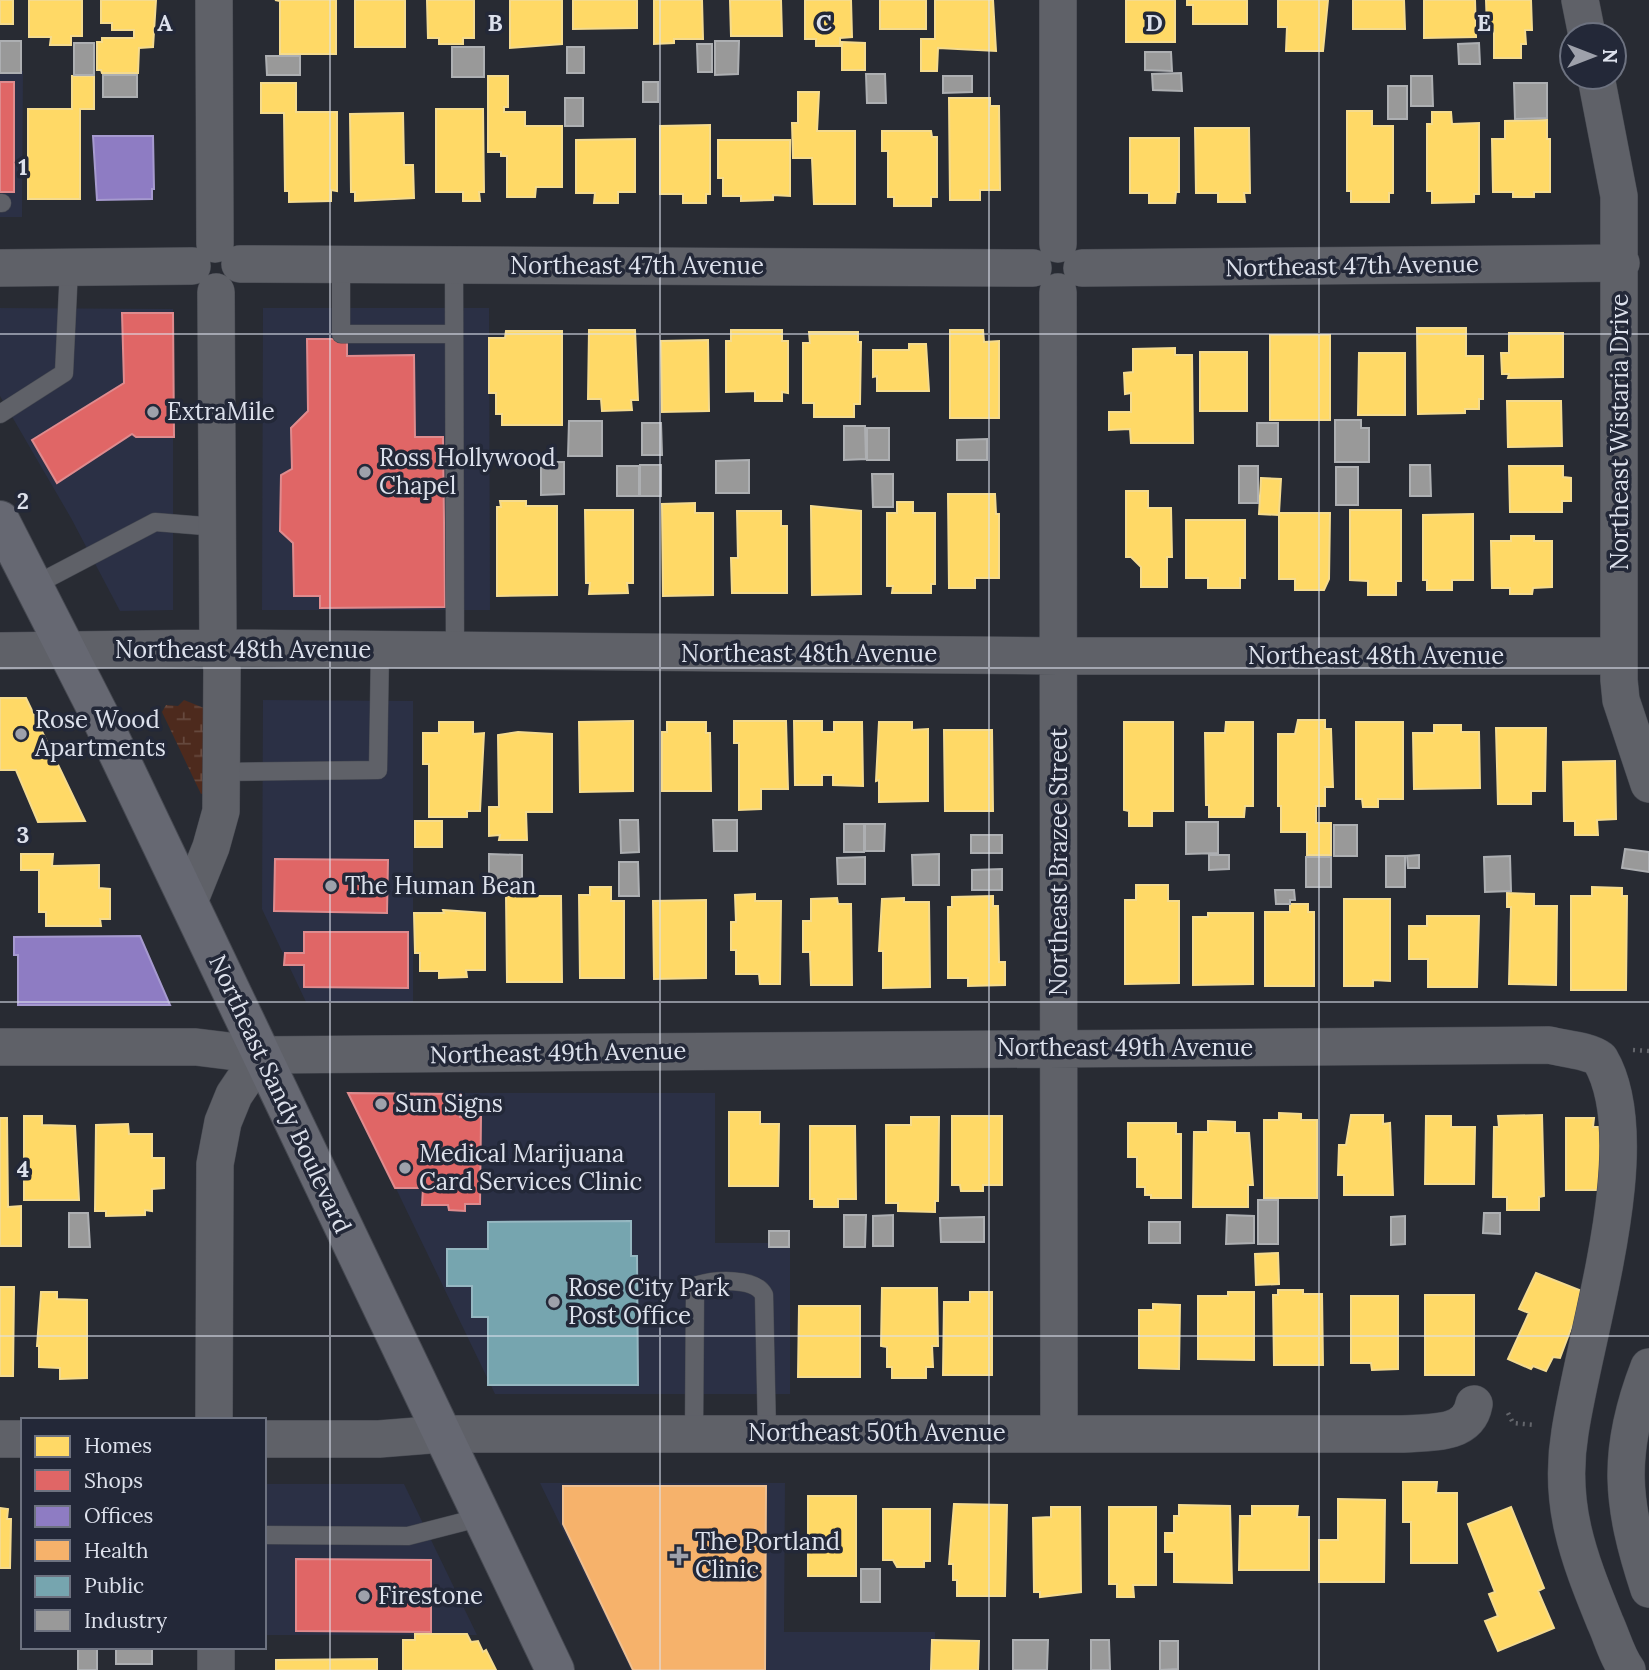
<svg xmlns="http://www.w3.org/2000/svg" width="1649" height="1670" font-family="Lora,serif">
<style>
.built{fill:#2b3045}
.wetland{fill:url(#wetland-marsh)}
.homes{fill:#ffd966;stroke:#f5db8e;stroke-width:2}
.shops{fill:#e06666;stroke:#df8b8e;stroke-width:2}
.offices{fill:#8e7cc3;stroke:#a69acf;stroke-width:2}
.health{fill:#f6b26b;stroke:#eec092;stroke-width:2}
.public{fill:#76a5af;stroke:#95b7c1;stroke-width:2}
.industry{fill:#999;stroke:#adafb2;stroke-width:2}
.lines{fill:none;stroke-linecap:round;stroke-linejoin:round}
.service-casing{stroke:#464951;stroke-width:19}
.minor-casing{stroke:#464951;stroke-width:38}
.primary-casing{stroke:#464951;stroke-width:40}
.path{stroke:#64666c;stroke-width:4.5;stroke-dasharray:2 5;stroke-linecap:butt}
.service{stroke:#5f6168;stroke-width:18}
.minor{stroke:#5f6168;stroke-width:37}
.primary{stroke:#666872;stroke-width:38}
.grid{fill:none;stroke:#dde1ec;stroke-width:2;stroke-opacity:0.55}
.poi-dot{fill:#9ea1ab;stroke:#232838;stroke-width:2.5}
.labels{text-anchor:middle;stroke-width:7;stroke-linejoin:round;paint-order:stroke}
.street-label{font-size:24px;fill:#dde1ec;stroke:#232838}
.poi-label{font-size:24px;fill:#dde1ec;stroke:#232838;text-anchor:start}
.grid-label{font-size:23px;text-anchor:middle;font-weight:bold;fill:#dde1ec;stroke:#232838;stroke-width:7;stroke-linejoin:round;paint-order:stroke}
</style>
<defs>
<pattern id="wetland-marsh" width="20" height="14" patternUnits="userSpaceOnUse" patternTransform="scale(1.75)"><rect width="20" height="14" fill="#4d2a1d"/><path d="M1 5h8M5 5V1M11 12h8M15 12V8" fill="none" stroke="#66493e"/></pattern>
</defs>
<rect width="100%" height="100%" fill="#282b33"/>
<!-- built -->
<path class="built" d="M0,71H23L22,217H0Z
M0,308L173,309V610L120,611L71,518L0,396Z
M263,308H489L490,610H262Z
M263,700L413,701V1002H306L262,909Z
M350,1093H715V1243H790V1394H495Z
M540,1483H785L784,1632H935V1670H631Z
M264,1484H404L477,1635H264Z"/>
<!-- wetland -->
<path class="wetland" d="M184,700L204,708V793L201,794L162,712L166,705L178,706Z"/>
<!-- homes -->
<path class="homes" d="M0,0H13V24H0Z
M29,0H82V36H71V45H50L51,37H29Z
M101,0H156L153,47L139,48L138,73H102L101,70H97V42H102V38H134V30H112V23H101Z
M275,0H336V54H280V1Z
M355,0H405V47H355Z
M427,0H474V38H463V44H439V38H428Z
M510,0H562V44L510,48Z
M573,0H637V28L573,29Z
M654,0H702L703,39H674V43L654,44Z
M730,0H781L782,36H731Z
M805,0H851L852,37L840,38V46H816V39H805Z
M880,0H926V29H880Z
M935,0H993L996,51L938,48L937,71H921V39H935Z
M1126,0H1175V42H1126Z
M1187,0H1247V24H1193V5H1187Z
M1278,0H1328L1323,51H1286L1287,27H1278Z
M1353,0H1404L1405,29H1353Z
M1424,0H1475L1476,37L1424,38Z
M1486,0H1531L1532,30H1525L1526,44H1521V58H1494V30L1487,29Z
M842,42L865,43V70H842Z
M72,76H94V109H80V199H28V109H72Z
M488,76H508V107H504V112H525V126H562V187H536L535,197H507V156H501V152H488Z
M261,83H296V112H337V191L331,190V201L289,202V191H285L284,113H261Z
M798,92H819L817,131H855V204H814L812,158H793L792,123H798Z
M949,98H990V106H999L1000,190H980V200H950Z
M436,109H483L484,192H479L480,201H463V192H436Z
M1347,111H1372V126H1393V193H1389V202H1351V191H1347Z
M1432,112H1451L1452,124L1479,123V194H1474V202L1432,203V191H1427V124H1432Z
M403,113L404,165H413L414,198L355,201V192H351L350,114Z
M1547,120V139H1550V192H1534V197H1513V192H1493L1492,139H1505V121Z
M710,125V194H706V203H683V194H660V126Z
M1195,128H1249L1250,193H1244L1245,202H1218V193H1196Z
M882,131H931L932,137H937V197H931V206H894V197H888V151H882Z
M1130,138H1179V192H1176L1175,203H1149V193H1130Z
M635,139V192H618V203H594L595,193H576V140Z
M718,140H790V196L773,195V200L741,201V196H723V178H718Z
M1417,328H1466V356H1483V399H1479V409H1465V413L1418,414Z
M589,330H635L638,400H631L632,410L602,411L601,399H588Z
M731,330H782V341H788V393L782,392V401H755V391L726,392V341H731Z
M950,330H983L984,342L999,341V418H950Z
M506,331H562V425H502V414H496V393H489V338H505Z
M809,332H858V342H861L860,404H854V417H814V403H803V343H810Z
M1509,333H1563V377L1508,378L1509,374H1502L1501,353H1509Z
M1270,335H1330V420H1270Z
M708,340L709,411L662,412L661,341Z
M909,344H926L929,391H877V376L873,377V350H909Z
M1175,348V355H1192L1193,443H1131L1130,429L1109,430V412H1131V393L1125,394L1124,373L1133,372V349Z
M1200,352H1247V411H1200Z
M1359,353H1405V415H1358Z
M1507,401H1561L1562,446L1508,447Z
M1509,466H1563V477L1571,478V501H1562V512H1510Z
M1261,478L1281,479L1279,513H1330L1329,579L1324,590H1295V579H1279V515L1259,514Z
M1126,491H1148V508H1171L1172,557H1167V587H1141V567L1131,557H1126Z
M948,494H995L996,514H999V578H975V588H949Z
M500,501H526V506H557V595L497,596V507H501Z
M897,502H913V513H935V584H931V593H892L893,586H887V513H897Z
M695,503V513H713V595L663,596L662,504Z
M811,506L861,511V594L812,595Z
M585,510H633V583H627L628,593L589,594L590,583H586Z
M1350,510H1401V581H1396V595H1368V581L1350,580Z
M737,511H781V526H787V593H732L731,558H738Z
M1473,514V580H1452V590H1427V580H1423V515Z
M1186,520H1245V578H1240V588H1208V578H1186Z
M1511,536H1534V541H1552V587L1533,588L1532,594H1510V588H1492L1491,541H1511Z
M0,698H26L85,821L38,822L16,770H0Z
M1298,720H1325V729H1331L1333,787H1325V806H1316V823H1331V855H1307V832H1281V806H1278V734H1295Z
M633,721V791L580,792L579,722Z
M734,721H786L788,789H761V809L739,810V743H734Z
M794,721H822V732H834V722H862L863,786L833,785V775H822V785H795Z
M439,722H473V734L484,733L480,811H467V817H429V764H423V733H439Z
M667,722H706V733H710L711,791H662V732H667Z
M879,722H912V730L928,729V801L879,802V780L876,781Z
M1124,722H1173V811H1152V826H1129V811L1124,810Z
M1226,722H1253V806H1245L1244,817H1209V805H1206L1205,733H1225Z
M1356,722H1403V799H1378V807H1363L1362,799H1356Z
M1434,725H1461V732H1479L1480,788L1414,789L1413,733H1434Z
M1496,728H1546L1545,791H1531V804H1498Z
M944,730H992L993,811H945Z
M518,732L552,734V812H526L527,840H499L500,835L489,836V807H499L498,735Z
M1615,761L1616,819L1597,820L1598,835H1575V821H1564L1563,762Z
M415,821H442V847H415Z
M21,854H53L52,866L99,865V888L110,889V919H100L101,926H46V912H39V870H21Z
M1136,885H1168V901H1179V983L1125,984V900H1136Z
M590,887H611V901H624V978H580L579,895H590Z
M1592,887L1622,888V896H1627L1626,990H1571V896H1592Z
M1507,893L1534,894V906H1557L1556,985L1509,984L1511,907H1507Z
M755,894V901H781L780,984H760L759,974H736V950H731V922H736L735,895Z
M506,896H561L562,982H507Z
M993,896V906H998L999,962H1005V985L968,986V978H948V907H952V897Z
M837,898L838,904H851L852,985H811L810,952H803V921H811V899Z
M904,898V902H929L930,987L883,988V951H879L882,899Z
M1344,899H1390V981L1373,980V986H1344Z
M706,900V978L654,979L653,901Z
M1290,904H1308V912H1314V986H1265V912H1290Z
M443,910L485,913V970H466L467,977L439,978V971H420V953H415L414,913H444Z
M1208,913H1253V984L1193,985V917H1208Z
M1427,916H1479L1477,987H1428V959H1409V926H1427Z
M729,1112H760V1124H779L778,1186H729Z
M1279,1113L1301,1114V1120H1317V1198H1264V1120H1279Z
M1351,1115H1383V1124L1390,1123L1393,1195H1344V1175H1338L1339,1145H1346Z
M1542,1115L1544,1196L1539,1197V1210H1507V1197H1493L1494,1127H1499L1498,1116Z
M24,1116H42V1125L75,1126L79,1200H24Z
M952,1116H1002V1185H983V1191H961L960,1185H952Z
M1426,1116H1451V1127H1475L1474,1184H1425Z
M911,1117H939L938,1201H935V1212L898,1211V1203H886V1125H911Z
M0,1118H7L8,1207L21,1206V1246H0Z
M1566,1118H1594L1593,1127H1608V1190H1566Z
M1208,1121L1235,1122V1133H1249L1253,1185H1248V1207H1193L1194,1132H1208Z
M1128,1123H1176V1134H1181V1198H1151V1195H1145V1187H1137V1157H1128Z
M128,1124L129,1134H152V1158H164V1188L152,1189V1211L145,1210V1215L106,1216V1211H95L96,1125Z
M810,1126H855L856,1199H838V1207H814V1199H810Z
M1278,1253L1279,1284L1256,1285L1255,1254Z
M1536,1273L1592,1295L1576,1327L1572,1326L1560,1358L1553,1357L1546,1371L1533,1366L1531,1369L1508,1359L1529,1313L1519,1309Z
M0,1287H14L13,1376H0Z
M882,1288H937L938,1346H932L933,1367H926V1378H892V1367H887V1347L881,1346Z
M1278,1290H1303V1294H1322L1323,1365H1274L1273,1295H1278Z
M41,1292H57V1299L87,1300V1378L60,1379V1368L39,1367V1346H37Z
M970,1292H992V1375H943L944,1302H970Z
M1228,1292H1254V1360L1198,1359V1296H1228Z
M1425,1295H1474V1375H1425Z
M1351,1296H1398V1369L1372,1370L1371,1363H1351Z
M1153,1304L1180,1305L1179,1369L1139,1368V1310H1153Z
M799,1306H860V1377H798Z
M1403,1482H1437L1436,1493H1457V1563H1411V1522H1403Z
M808,1496H856V1576H808Z
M1338,1499L1385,1500L1384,1582H1319V1540H1338Z
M954,1504L1007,1505L1005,1596H957V1580H953V1564H949Z
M1179,1505L1230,1506L1232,1583L1174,1582V1552H1165V1533H1174V1516H1179Z
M1252,1506H1298L1297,1517H1309V1570H1239L1240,1516H1252Z
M1051,1507H1080L1081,1592L1040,1597V1592H1034L1033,1518L1051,1517Z
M1109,1507H1156V1585H1133L1134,1597H1117V1584H1109Z
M1511,1507L1544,1588L1538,1591L1554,1628L1498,1651L1485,1621L1498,1616L1489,1594L1495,1592L1468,1524Z
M0,1508L8,1509L7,1519H11L10,1568H0Z
M883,1509H930V1561H924V1567H897L893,1560H883Z
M415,1634H467L471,1642L478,1641L483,1652L486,1650L496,1670H403V1640H415Z
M932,1640L979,1641L978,1670H931Z
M377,1659V1670H276V1660Z"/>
<!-- shops -->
<path class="shops" d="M0,82H14V192H0Z
M122,313H173L174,437H136L132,434L57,483L32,440L124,383Z
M307,339H347V356L414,355L415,437H443L445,607L320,608V596H294L293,543L280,531L281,475L292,469L291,428L308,411Z
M275,859L388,860L387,913L274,911Z
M304,932H408V988L304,987V965H284L285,953H304Z
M348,1093L461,1094L460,1117H481L480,1204H465V1211L449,1210L448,1205H422L423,1188H395Z
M296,1559L431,1560V1632L296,1631Z"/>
<!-- offices -->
<path class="offices" d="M93,136H153L154,189H152V199L97,200Z
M140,936L170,1005H18V955H14V937Z"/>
<!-- health -->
<path class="health" d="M563,1486H766L765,1670H633L563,1524Z"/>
<!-- public -->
<path class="public" d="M631,1221V1256H637L638,1385H488V1317H472V1286H447V1249H488V1222Z"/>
<!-- industry -->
<path class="industry" d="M0,41H21V73H0Z
M715,41H739L738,74L715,75Z
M74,43H94V75H74Z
M1479,43L1480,64H1459L1458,44Z
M697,44H712V72H698Z
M452,47H484V77H452Z
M567,47H584V73H567Z
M1145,52H1171L1172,71L1145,70Z
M266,56H300V75H267Z
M1181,73L1182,91L1153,90L1152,74Z
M866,74H885L886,103H867Z
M103,75H137V97H103Z
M943,76H972V92L943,93Z
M1411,76H1432L1433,106H1411Z
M643,82H658V102H643Z
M1514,83H1547V118L1515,119Z
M1388,86H1407V119H1388Z
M565,98H583V126H565Z
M1335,420H1361V428H1369V462H1335Z
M569,421H602V456H568Z
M642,423H661L662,455H642Z
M1257,423H1278V446H1257Z
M844,426H865L866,459L844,460Z
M867,428H889V460H867Z
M987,439V460H957V440Z
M749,460V493H716V461Z
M541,462H564V494L541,495Z
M640,465H661V496H640Z
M1410,465H1430L1431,496H1410Z
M617,466H639V496H617Z
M1239,466H1258V503H1239Z
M1336,467H1358V505H1336Z
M872,474H893V507H873Z
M620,820H638L639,852L621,853Z
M713,820H737V851H714Z
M1186,822H1218V853L1186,854Z
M844,824H864V852H844Z
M865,824H885L884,851H865Z
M1334,825H1357V856H1334Z
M971,835H1002V853H971Z
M1625,849L1649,852V872L1622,868Z
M489,854L522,855V889H489Z
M939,854V885H913L912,855Z
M1209,855H1229V869L1209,870Z
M1419,855V868H1408L1407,856Z
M1386,856H1405V887H1386Z
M1510,856L1511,891L1485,892L1484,857Z
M865,857V884H838L837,858Z
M1306,857H1331V887H1306Z
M619,862H638L639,896H619Z
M1002,869V890H972V870Z
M1275,890H1294L1295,900H1290V904H1276Z
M1258,1200H1278V1244H1258Z
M69,1213H88L90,1247H69Z
M1484,1213H1500V1234L1483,1233Z
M844,1215H866L865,1247H844Z
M893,1215V1246H873V1216Z
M1227,1215L1254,1216V1243L1226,1244Z
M1405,1216V1244L1391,1245V1217Z
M984,1217V1242H941L940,1218Z
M1149,1222H1180V1243H1149Z
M769,1231H789V1247H769Z
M861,1569H880V1602H861Z
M1013,1640H1048L1047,1670H1013Z
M1091,1640H1109L1110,1670H1091Z
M1160,1641H1178V1669L1160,1670Z
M78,1647H97V1670H78Z
M116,1647H152V1664H116Z"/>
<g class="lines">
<defs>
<path id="service" d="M0,203H2
M341,265V334H453
M454,265L455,651
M0,414L64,373L69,268
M35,585L155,522L217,527
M222,772L378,770L380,650
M694,1433L695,1294L698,1285C715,1280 755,1277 764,1295L767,1433
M264,1535L408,1536L482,1517"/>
<path id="minor" d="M214,0L215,244
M1580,0L1587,35
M1596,77L1619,196V680L1621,700L1649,784
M1058,244V0
M240,264L1033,268
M0,268L192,266
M1082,268L1621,263
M1058,292L1059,1433
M0,651L218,648L1058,656H1619
M189,902L211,847L221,811L222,668L218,648L216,292
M0,1047H196L261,1055L1549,1045C1564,1049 1588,1050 1600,1059C1649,1142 1586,1328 1570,1432C1558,1504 1578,1556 1605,1622C1612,1637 1617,1657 1627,1670
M1649,1367C1616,1452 1621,1504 1649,1589
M214,1420L215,1164L223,1122L234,1095L261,1055
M0,1439H23
M264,1439H379L442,1434H1400C1427,1432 1468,1437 1474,1404
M216,1647V1670"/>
<path id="primary" d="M0,520L99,714L555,1670"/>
</defs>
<!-- service casing -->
<use href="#service" class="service-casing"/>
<!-- minor casing -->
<use href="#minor" class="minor-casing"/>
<!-- primary casing -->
<use href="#primary" class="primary-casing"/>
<!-- path -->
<path class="path" d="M1633,1050L1649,1051
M1508,1413L1513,1423L1535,1425"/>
<!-- service -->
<use href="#service" class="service"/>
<!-- minor -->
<use href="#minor" class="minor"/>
<!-- primary -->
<use href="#primary" class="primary"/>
</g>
<!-- grid -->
<path class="grid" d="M330,0V1670M660,0V1670M989,0V1670M1319,0V1670M0,334H1649M0,668H1649M0,1002H1649M0,1336H1649"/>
<!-- markers -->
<g class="poi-dot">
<circle cx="153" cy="412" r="7"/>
<circle cx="365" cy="472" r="7"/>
<circle cx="21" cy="734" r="7"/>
<circle cx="331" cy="886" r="7"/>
<circle cx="381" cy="1104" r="7"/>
<circle cx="405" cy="1168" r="7"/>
<circle cx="554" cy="1302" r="7"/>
<path d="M675.5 1545.5h7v7h7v7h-7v7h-7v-7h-7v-7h7z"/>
<circle cx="364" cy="1596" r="7"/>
</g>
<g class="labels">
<!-- street labels -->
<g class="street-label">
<text x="637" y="274">Northeast 47th Avenue</text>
<text transform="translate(1352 266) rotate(-1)" y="8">Northeast 47th Avenue</text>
<text transform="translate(1620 432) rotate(-90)" y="8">Northeast Wistaria Drive</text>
<text x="243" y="658">Northeast 48th Avenue</text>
<text x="809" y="662">Northeast 48th Avenue</text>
<text x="1376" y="664">Northeast 48th Avenue</text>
<text transform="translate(1059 862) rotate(-90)" y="8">Northeast Brazee Street</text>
<text x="1125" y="1056">Northeast 49th Avenue</text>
<text transform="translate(558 1053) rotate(-1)" y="8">Northeast 49th Avenue</text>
<text transform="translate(280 1094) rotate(65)" y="8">Northeast Sandy Boulevard</text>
<text x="877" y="1441">Northeast 50th Avenue</text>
</g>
<!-- poi labels -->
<g class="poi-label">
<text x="167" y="420">ExtraMile</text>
<text x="379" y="466">Ross Hollywood<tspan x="379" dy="28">Chapel</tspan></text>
<text x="35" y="728">Rose Wood<tspan x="35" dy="28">Apartments</tspan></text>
<text x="345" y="894">The Human Bean</text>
<text x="395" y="1112">Sun Signs</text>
<text x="419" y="1162">Medical Marijuana<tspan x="419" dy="28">Card Services Clinic</tspan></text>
<text x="568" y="1296">Rose City Park<tspan x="568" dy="28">Post Office</tspan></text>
<text x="695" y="1550">The Portland<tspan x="695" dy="28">Clinic</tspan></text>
<text x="378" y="1604">Firestone</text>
</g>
</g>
<g class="grid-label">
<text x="165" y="31">A</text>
<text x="495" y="31">B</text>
<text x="824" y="31">C</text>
<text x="1154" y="31">D</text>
<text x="1484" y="31">E</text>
<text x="23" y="175">1</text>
<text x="23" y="509">2</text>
<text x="23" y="843">3</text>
<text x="23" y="1177">4</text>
</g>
<!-- legend -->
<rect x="21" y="1418" width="245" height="231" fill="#232838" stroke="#6d7280" stroke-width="2"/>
<rect x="35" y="1436" width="35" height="21" fill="#ffd966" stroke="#6d7280" stroke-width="2"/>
<text x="84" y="1453" font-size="21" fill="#dde1ec">Homes</text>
<rect x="35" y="1470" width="35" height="21" fill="#e06666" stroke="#6d7280" stroke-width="2"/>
<text x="84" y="1488" font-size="21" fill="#dde1ec">Shops</text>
<rect x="35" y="1506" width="35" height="21" fill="#8e7cc3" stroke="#6d7280" stroke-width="2"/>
<text x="84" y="1523" font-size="21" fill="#dde1ec">Offices</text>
<rect x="35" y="1540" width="35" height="21" fill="#f6b26b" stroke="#6d7280" stroke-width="2"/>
<text x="84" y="1558" font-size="21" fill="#dde1ec">Health</text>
<rect x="35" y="1576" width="35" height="21" fill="#76a5af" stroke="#6d7280" stroke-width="2"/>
<text x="84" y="1593" font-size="21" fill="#dde1ec">Public</text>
<rect x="35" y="1610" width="35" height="21" fill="#999999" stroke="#6d7280" stroke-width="2"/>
<text x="84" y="1628" font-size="21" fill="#dde1ec">Industry</text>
<!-- north arrow -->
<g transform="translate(1593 56) rotate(90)"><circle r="33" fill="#232838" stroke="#6d7280" stroke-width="2"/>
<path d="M0-5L12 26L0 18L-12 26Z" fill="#9ea1ab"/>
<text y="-10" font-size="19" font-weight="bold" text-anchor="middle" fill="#dde1ec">N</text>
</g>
</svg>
